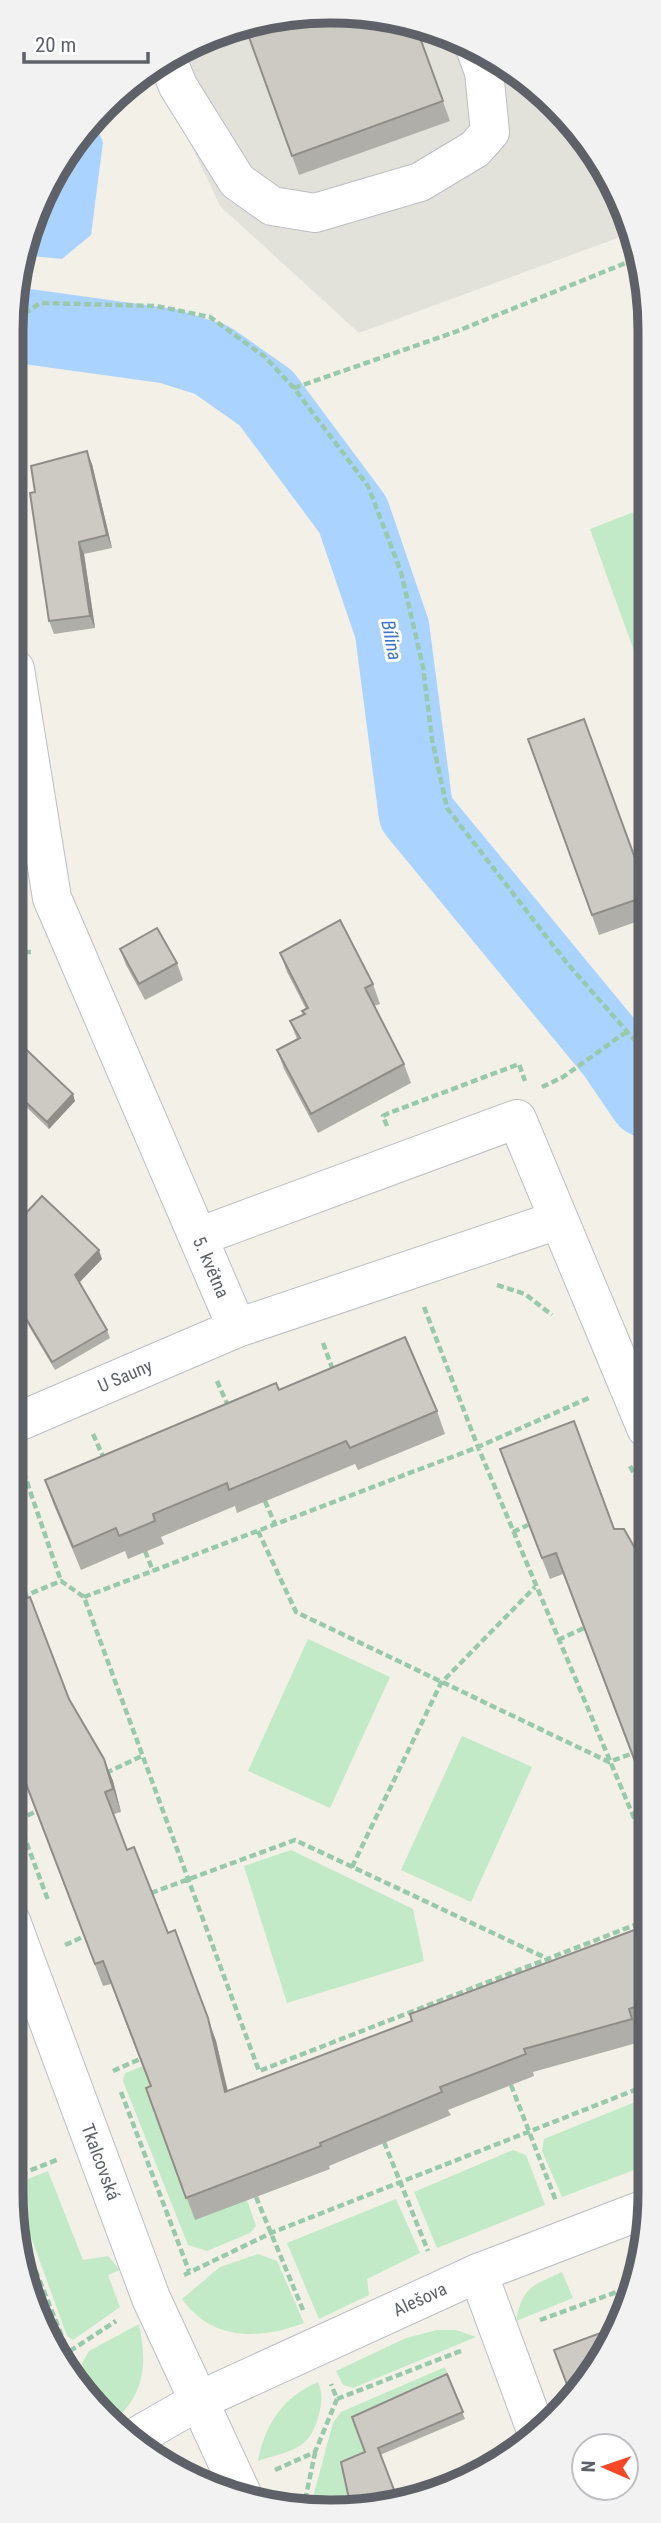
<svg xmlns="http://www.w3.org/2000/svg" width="661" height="2523" font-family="'Roboto Condensed',sans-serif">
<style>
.industrial{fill:#e2e2db}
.green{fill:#c2eac6}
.water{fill:#aad3ff}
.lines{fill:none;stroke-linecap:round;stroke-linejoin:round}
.river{stroke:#aad3ff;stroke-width:75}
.minor-casing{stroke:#bbbec3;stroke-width:40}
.path{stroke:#99c9ab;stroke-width:4.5;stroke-dasharray:7 3.5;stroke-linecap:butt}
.minor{stroke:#fff;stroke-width:38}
.wall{fill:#b0aea9}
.shaded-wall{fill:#908d89}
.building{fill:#cdcac4;stroke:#908d89;stroke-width:2}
.labels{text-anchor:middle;stroke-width:6;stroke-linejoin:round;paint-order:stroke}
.street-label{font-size:18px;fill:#5e6268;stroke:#fff}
.water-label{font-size:19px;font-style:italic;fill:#3f75c5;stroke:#fff}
.rim{fill:none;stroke:#5e6268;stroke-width:9}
</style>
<rect width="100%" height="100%" fill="#f2f0e7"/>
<!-- industrial -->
<path class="industrial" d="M268,17H393L472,44L557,105L618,189L631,233L359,333L220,206L153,65Z"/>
<!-- green -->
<path class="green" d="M647,507V687L590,529Z
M308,1639L390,1677L330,1808L248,1771Z
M462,1736L532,1767L471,1902L401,1870Z
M291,1850L413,1909L424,1961L287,2003L244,1866Z
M143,2066L159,2109L153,2112L247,2200L256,2226L250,2233L207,2251L188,2245L123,2081L125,2073Z
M645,2098V2166L562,2197L542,2151L544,2139Z
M513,2150L526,2155L545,2205L437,2248L414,2192Z
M48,2171L83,2260L108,2256L120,2270L108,2275L120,2307L73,2340L67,2336L14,2190L15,2184Z
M396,2199L420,2253L367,2279L369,2295L319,2319L287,2243Z
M258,2254L277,2261L304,2323C259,2340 212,2341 182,2299L220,2267Z
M562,2272L573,2298L516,2321C523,2286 532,2286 562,2272Z
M139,2324C147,2363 146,2393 113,2422L98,2410L82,2363L89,2351Z
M437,2330H456L476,2337L353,2388L343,2385L336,2371L406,2338Z
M445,2367L450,2381L368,2460L352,2508L309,2512L333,2423L341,2412Z
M318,2382C323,2394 322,2401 319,2414C310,2451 291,2450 258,2461C265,2424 283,2397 318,2382Z"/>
<!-- water -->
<path class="water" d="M95,123L103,142L91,235L62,259L22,255L64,153Z"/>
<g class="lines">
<!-- river -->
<path class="river" d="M16,325L168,346L212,360L266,398L353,515L392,629L416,813L614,1053L646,1100"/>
<defs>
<g id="minor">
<path d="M167,59L178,86L237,181L272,206L315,213L420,182L475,149L490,132L484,72L474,45"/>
<path id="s1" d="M15,669L52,898L237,1328"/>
<path d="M198,1237L517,1119L646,1428"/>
<path id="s2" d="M13,1424L237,1328L558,1220"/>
<path id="s3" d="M11,1921L151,2298L242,2494"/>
<path d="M478,2273L537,2433"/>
<path id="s4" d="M134,2438L200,2400L478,2273L645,2209"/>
</g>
</defs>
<!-- minor casing -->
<use href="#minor" class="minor-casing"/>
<!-- path -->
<path class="path" d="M16,320L40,303L156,306L210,317L265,357L294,388L368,486L401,572L423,667L432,739L447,808L566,962L646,1053
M294,388L455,332L638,258
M14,952H31
M542,1087L563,1077L629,1030
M387,1126L383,1116L389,1113L519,1064L525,1081
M497,1285L525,1294L552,1315
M424,1307L478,1447L645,1844
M323,1343L334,1373
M217,1381L229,1408
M93,1434L105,1461
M20,1462L61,1581
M630,1466L646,1496
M265,1501L275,1524
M258,1531L296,1612L609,1762L631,1754
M513,1532L528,1525
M145,1551L153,1571
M84,1597L478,1447L591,1397
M12,1601L61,1581L84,1597L259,2071L645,1921
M558,1640L584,1628
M106,1773L142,1756
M12,1804L48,1900
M18,1820L37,1811
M352,1867L441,1683L535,1587
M151,1893L295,1840L546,1958
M65,1945L85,1936
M636,2038L645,2059
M113,2071L140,2059
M511,2085L556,2201
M121,2092L189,2271
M384,2142L428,2251
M11,2178L59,2159
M256,2197L303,2310
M16,2222L88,2401
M184,2275L271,2233L645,2086
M540,2320L633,2286
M61,2357L116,2321
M337,2399L463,2350
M275,2470L315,2452L337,2399L331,2384
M303,2510L315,2453"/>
<!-- minor -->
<use href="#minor" class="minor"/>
</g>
<!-- wall -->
<path class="wall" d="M415,24L450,121L299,175L245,26Z
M92,464L112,548L84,554L95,628L54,634L49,621L35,492Z
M528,739L647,891V918L599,935Z
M120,949L177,963L183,980L145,1000L126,965Z
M280,953L373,984L380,1004L374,1006L404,1064L411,1083L318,1133L284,1069L277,1050L297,1039L290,1021L303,1015L302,1011L306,1009L287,972Z
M14,1038L75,1101L49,1129L14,1095Z
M14,1226L102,1259L79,1282L107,1330L110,1338L55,1370L24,1318L13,1323Z
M279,1390L437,1411L445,1434L358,1470L355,1464L237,1513L235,1506L161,1537L164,1544L128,1559L125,1551L81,1570L53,1503L45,1480Z
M507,1470L614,1529L646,1570L645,1790L563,1574L550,1579Z
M12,1603L104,1759L113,1781L121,1812L114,1814L127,1850L168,1933L216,2041L228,2091L412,2021L645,1926V2029L637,2032L640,2042L533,2072L534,2076L448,2110L451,2115L329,2166L330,2169L195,2220L146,2088L150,2086L111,1984L103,1986L14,1755L12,1756Z
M447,2374L465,2419L380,2455L365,2452Z"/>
<!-- shaded-wall -->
<path class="shaded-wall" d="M87,451L92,464L112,548L107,535Z
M79,542L84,554L95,628L90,616Z
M73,1094L75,1101L49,1129L47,1122Z
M99,1250L102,1259L78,1284L75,1275Z
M104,1759L113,1781L121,1812L113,1789Z
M208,2018L216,2041L233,2115L225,2092Z"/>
<!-- building -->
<path class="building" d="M268,17H393L415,24L443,101L292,156L245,26Z
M87,451L107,535L79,542L90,616L49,621L30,493L35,492L31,466Z
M584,719L647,891V896L592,915L528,739Z
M340,920L373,984L365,988L404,1064L311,1114L277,1050L300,1038L290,1021L305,1014L302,1011L308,1008L280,953Z
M157,928L177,963L139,984L120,949Z
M14,1038L73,1094L47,1122L14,1091Z
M42,1196L99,1250L75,1275L107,1330L52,1362L21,1310L13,1313L14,1226Z
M405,1337L437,1411L350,1448L346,1441L229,1490L227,1483L153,1514L155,1521L119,1536L116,1528L73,1547L45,1480L276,1383L279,1390Z
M574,1421L614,1529H624L641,1559L646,1570L645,1785H644L556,1553L542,1558L500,1449Z
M30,1597L69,1699L104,1759L113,1789L105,1792L127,1850L134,1847L168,1933L175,1930L208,2018L225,2092L412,2021L410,2014L645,1926V2003L629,2009L632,2019L524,2049L526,2054L440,2087L442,2092L320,2143L321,2146L186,2198L146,2088L151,2086L103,1961L95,1964L12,1747V1603Z
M617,2327L607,2353L571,2395L554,2350Z
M447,2374L463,2412L378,2448L399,2503L351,2508L341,2462L365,2452L352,2417Z"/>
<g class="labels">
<!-- street labels -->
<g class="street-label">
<text dy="6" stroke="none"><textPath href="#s1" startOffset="634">5. května</textPath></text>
<text dy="6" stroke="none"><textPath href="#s2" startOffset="122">U Sauny</textPath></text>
<text dy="6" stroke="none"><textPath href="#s3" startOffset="257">Tkalcovská</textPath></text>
<text dy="6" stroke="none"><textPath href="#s4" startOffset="318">Alešova</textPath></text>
</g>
<!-- water labels -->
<g class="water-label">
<text transform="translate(392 640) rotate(79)" y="7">Bílina</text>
</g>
</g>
<!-- crop -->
<path d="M0 0H661V2523H0ZM330 23H331A307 307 0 0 1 638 330V2193A307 307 0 0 1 331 2500H330A307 307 0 0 1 23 2193V330A307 307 0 0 1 330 23Z" fill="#f2f2f3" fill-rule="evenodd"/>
<path class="rim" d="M330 23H331A307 307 0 0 1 638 330V2193A307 307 0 0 1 331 2500H330A307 307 0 0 1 23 2193V330A307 307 0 0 1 330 23Z"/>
<!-- north arrow -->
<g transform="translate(605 2467) rotate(272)"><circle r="33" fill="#ffffff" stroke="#bfc0c3" stroke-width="2"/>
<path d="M0-5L12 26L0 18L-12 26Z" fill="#f74928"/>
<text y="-10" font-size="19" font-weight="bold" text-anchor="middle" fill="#5e6268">N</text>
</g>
<!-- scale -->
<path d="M24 52v10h124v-10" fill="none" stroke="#5e6268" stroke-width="3.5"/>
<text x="35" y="52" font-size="21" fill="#5e6268" stroke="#ffffff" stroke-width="5" paint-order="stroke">20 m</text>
</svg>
